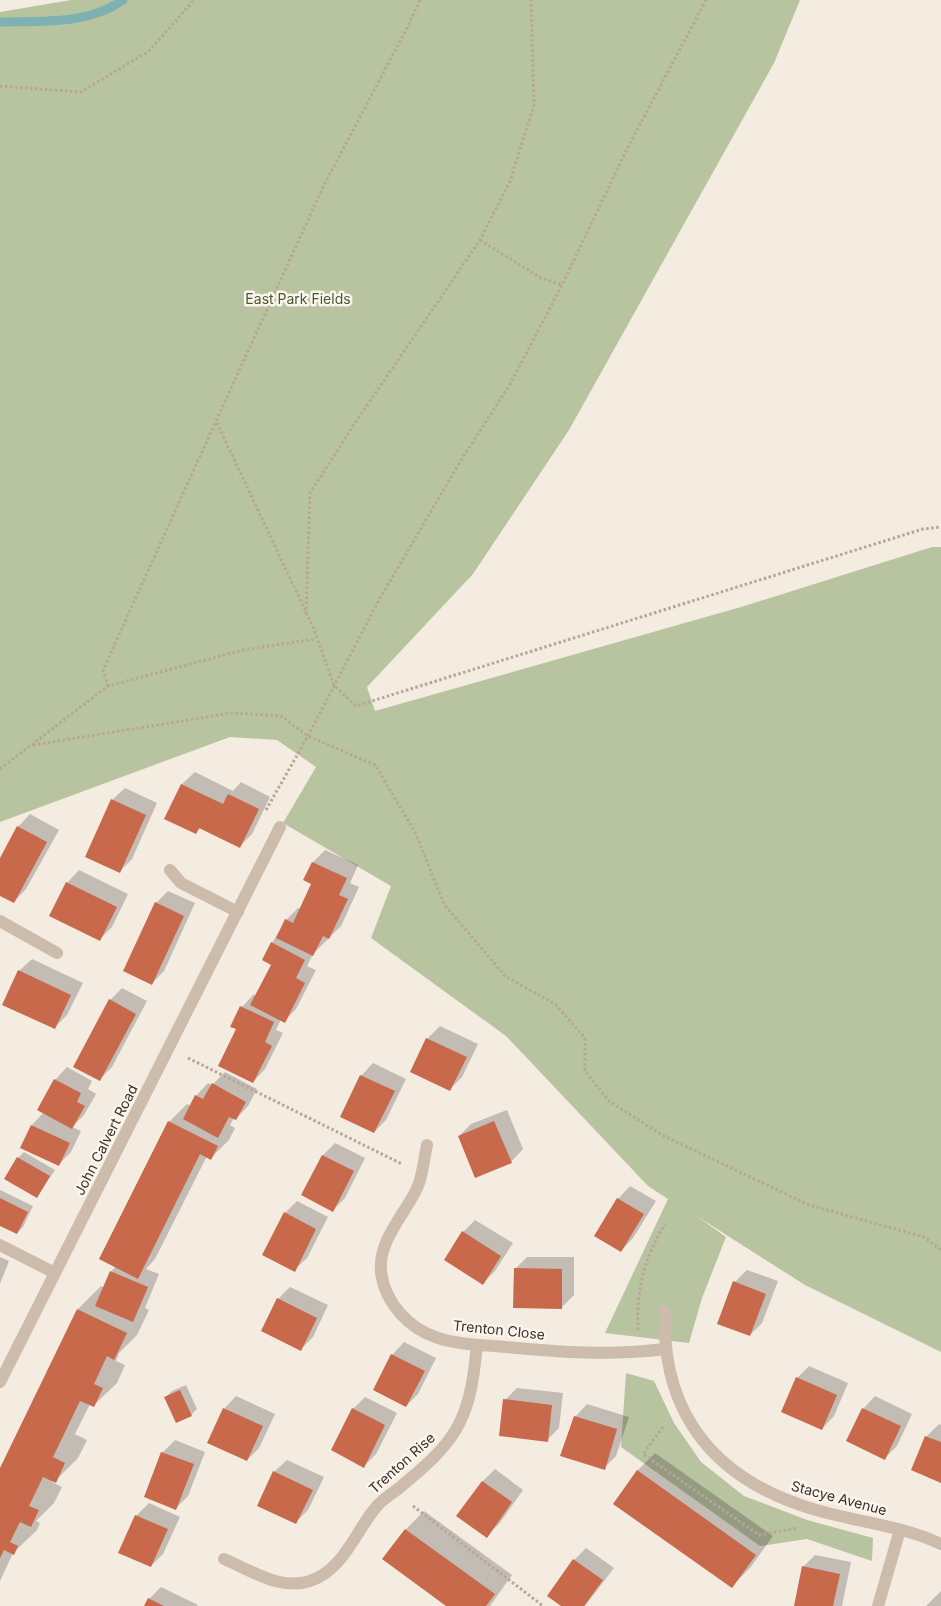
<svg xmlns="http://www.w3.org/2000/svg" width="941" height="1606" font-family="Inter,sans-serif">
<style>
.green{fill:#b8c4a0}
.shadow{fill:#0003}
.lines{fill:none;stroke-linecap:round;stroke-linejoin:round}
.stream{stroke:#7fb0b2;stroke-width:9}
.building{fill:#c8694b}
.path{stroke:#b9a596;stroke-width:3;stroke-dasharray:2.5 2.5;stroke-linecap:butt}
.street{stroke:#cdbbac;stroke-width:12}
.labels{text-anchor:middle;stroke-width:5;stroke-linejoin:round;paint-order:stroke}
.park-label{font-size:14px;fill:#4a5a2e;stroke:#fbf5ee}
.street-label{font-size:14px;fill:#3b302b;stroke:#fbf5ee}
</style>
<rect width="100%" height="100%" fill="#f4ebe1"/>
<!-- green -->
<path class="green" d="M71,0H800L774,63L569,430L473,574L367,687L375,711L741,607L932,547H941V1352L805,1285L695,1215L726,1237L702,1298L689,1343L605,1333L668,1199L648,1186L506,1036L371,938L391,886L283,823L316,767L277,740L230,737L0,822V12Z
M626,1373L654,1381L674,1423L701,1462L744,1496L807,1520L873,1538L872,1561L807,1539L760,1546L621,1447Z"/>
<!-- shadow -->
<path class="shadow" d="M195,772L233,791L241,782L270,797L252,834L240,846L201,827L196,833L166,818L182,784Z
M125,788L157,803L132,859L120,871L112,800Z
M30,814L59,830L26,889L14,902L0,894V860L18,827Z
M325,850L358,865L350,883L359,887L341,926L313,954L307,966L316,970L296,1009L284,1021L281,1019L276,1030L283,1033L265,1069L253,1082L237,1029L232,1026L242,1007L254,994L256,996L272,964V943L286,920L298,908L301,909L312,883L305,880L313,862Z
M79,870L128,894L112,927L100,939L67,883Z
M168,891L195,903L164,971L152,983L156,903Z
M32,959L83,983L67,1015L54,1028L19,971Z
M122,988L147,1001L112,1067L100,1079L110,1000Z
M440,1026L478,1044L462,1077L450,1089L412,1071L427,1039Z
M373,1063L406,1079L386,1120L374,1132L342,1116L361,1076Z
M67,1067L92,1081L88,1089L96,1094L84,1115L72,1127L81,1131L71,1152L58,1165L32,1125L44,1112L55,1080Z
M225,1072L257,1089L248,1106L236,1119L234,1118L230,1125L235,1128L229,1140L211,1158L207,1156L155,1259L146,1269L159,1274L145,1308L149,1310L137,1335L119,1353L116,1361L125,1365L117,1383L93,1406L90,1404L75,1434L87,1440L78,1458L55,1481L53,1480L52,1482L62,1487L54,1503L36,1521L40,1523L37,1530L13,1553L0,1581V1471L78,1309L101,1286L104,1288L111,1272L116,1266L169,1122L187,1104L191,1106L196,1096L208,1083L212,1085Z
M507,1110L523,1149L511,1162L459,1136L471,1124Z
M335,1143L365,1158L345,1198L333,1210L323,1155Z
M24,1152L55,1170L37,1197L18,1158Z
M630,1186L656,1201L633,1238L621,1251L596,1235L618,1199Z
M0,1190L33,1206L23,1227L17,1233L0,1224Z
M297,1201L328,1217L307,1258L294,1270L285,1213Z
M475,1220L513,1243L495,1271L483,1283L463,1232Z
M0,1257L9,1261L0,1284Z
M527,1257H574V1295L561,1308L515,1269Z
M747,1270L778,1281L762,1323L750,1335L735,1282Z
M290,1287L328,1305L313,1337L301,1349L278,1299Z
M404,1342L436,1358L418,1394L406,1406L375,1390L392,1355Z
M809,1366L848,1383L834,1416L822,1429L797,1378Z
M186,1385L197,1409L191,1415L166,1397L172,1391Z
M517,1388L563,1393L559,1428L547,1440L505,1400Z
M236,1396L275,1414L259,1448L247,1460L224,1409Z
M875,1396L912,1414L897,1446L885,1458L863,1409Z
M365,1397L397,1413L376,1454L364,1466L353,1409Z
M587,1404L629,1417L616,1456L604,1468L575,1417Z
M939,1424L941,1425V1481L913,1470L927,1436Z
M175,1440L205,1452L188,1496L176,1508L162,1453Z
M655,1453L773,1536L750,1568L732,1586L637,1471Z
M287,1460L324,1477L308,1510L296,1522L274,1472Z
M495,1469L523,1490L499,1524L486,1536L458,1516L483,1481Z
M149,1503L180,1517L163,1554L151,1566L120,1552L136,1516Z
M424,1511L512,1575L490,1606H449L384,1559L406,1529Z
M586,1548L614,1568L585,1606H563L574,1560Z
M815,1555L851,1562L842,1606H796L803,1567Z
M161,1587L198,1605L197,1606H145L149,1599Z
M941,1591V1606H926Z"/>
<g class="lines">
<!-- stream -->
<path class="stream" d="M0,22C41,21 88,25 123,0"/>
</g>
<!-- building -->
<path class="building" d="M181,784L223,804L228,794L259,809L240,848L199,828L196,834L164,819Z
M111,799L146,815L120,873L85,857Z
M17,826L47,842L14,903L0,896V858Z
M312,862L347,878L339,895L348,899L329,939L323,936L313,956L276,938L285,919L293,923L311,884L303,880Z
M66,882L117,907L100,941L49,916Z
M155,902L184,916L152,985L123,971Z
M271,942L305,960L296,978L305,983L285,1023L250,1005L271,965L262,960Z
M18,970L71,995L55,1029L2,1005Z
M109,999L136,1014L100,1081L73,1067Z
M240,1006L274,1022L265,1042L272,1046L253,1083L218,1066L236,1029L230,1027Z
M426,1038L467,1057L450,1091L410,1072Z
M360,1075L395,1091L374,1133L340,1117Z
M54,1079L81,1093L77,1102L85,1106L72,1129L37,1110Z
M212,1083L246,1102L236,1120L229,1117L218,1138L183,1119L195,1095L203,1099Z
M168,1121L218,1146L211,1160L200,1154L138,1279L99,1259Z
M494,1121L512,1163L475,1178L458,1136Z
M31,1125L70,1143L59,1166L20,1148Z
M322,1155L354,1171L333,1212L301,1195Z
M17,1157L50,1176L37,1198L4,1179Z
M0,1198L28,1212L17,1234L0,1226Z
M617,1198L644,1214L621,1252L594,1236Z
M284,1212L316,1229L295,1272L262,1255Z
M462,1231L501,1256L483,1285L444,1260Z
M514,1268L562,1269V1309L513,1308Z
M110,1271L148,1287L133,1322L95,1306Z
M733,1281L766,1294L750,1336L717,1324Z
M277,1298L317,1318L301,1351L261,1331Z
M77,1309L127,1333L114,1360L107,1356L94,1384L103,1388L94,1407L80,1401L53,1457L65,1463L56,1483L43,1477L29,1506L39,1510L31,1527L20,1522L10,1542L18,1546L14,1555L4,1550L0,1558V1468Z
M391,1354L425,1371L406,1407L373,1390Z
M796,1377L837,1395L822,1430L781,1412Z
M180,1390L192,1416L176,1423L164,1397Z
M503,1399L552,1405L548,1442L499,1436Z
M223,1408L263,1426L247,1461L207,1443Z
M352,1408L385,1425L364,1468L331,1450Z
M862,1408L901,1426L885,1460L846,1441Z
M574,1416L617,1429L605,1470L560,1456Z
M925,1436L941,1442V1483L911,1470Z
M161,1452L194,1464L176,1510L144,1497Z
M637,1470L756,1555L732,1588L613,1504Z
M273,1471L313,1490L296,1524L257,1506Z
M482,1481L512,1502L487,1538L456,1516Z
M135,1515L168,1529L151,1567L118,1553Z
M405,1529L495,1594L486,1606H446L382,1559Z
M573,1559L603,1580L584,1606H561L547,1596Z
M802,1566L840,1574L833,1606H794Z
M148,1598L164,1606H144Z"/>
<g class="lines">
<!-- path -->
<path class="path" d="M420,0L407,28L324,185L216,421L313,627L334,685L356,706L923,529L941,527
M0,86L81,92L149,51L194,0
M480,240L541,278L562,285
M306,614L310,493L353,426L480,240L510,181L534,105L531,0
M108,686L103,670L216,421
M33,745L231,713L281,716L308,736L375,765L415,832L444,904L505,976L555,1004L585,1038V1071L609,1101L662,1135L809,1205L924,1237L941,1250
M0,769L108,686L243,650L315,639
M266,810L308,736L379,600L461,460L509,386L562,285L628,147L706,0
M188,1058L402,1164
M638,1330C636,1291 644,1258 665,1224
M663,1427L643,1454L759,1535L797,1528
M413,1506L543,1606"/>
<!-- street -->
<path class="street" d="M170,870L181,883L238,912
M0,921L57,953
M427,1145C424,1158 423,1174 418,1186C406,1214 378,1239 381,1272C385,1303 409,1329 438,1338C459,1345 484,1345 506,1347C559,1352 612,1356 665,1349
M0,1245L55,1273
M665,1312C661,1415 716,1480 813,1509C855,1522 901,1525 941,1544
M0,1382L280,827
M224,1559C251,1570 279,1591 310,1581C344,1570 356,1530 377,1506C383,1499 391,1494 398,1489C421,1470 447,1449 460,1422C472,1397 474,1372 477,1345
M878,1606L900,1530"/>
</g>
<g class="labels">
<!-- park labels -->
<g class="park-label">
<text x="298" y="304">East Park Fields</text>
</g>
<!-- street labels -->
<g class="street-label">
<text transform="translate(106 1140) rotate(-63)" y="5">John Calvert Road</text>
<text transform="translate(499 1330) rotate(6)" y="5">Trenton Close</text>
<text transform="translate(402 1463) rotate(-42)" y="5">Trenton Rise</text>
<text transform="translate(839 1498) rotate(15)" y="5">Stacye Avenue</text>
</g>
</g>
</svg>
